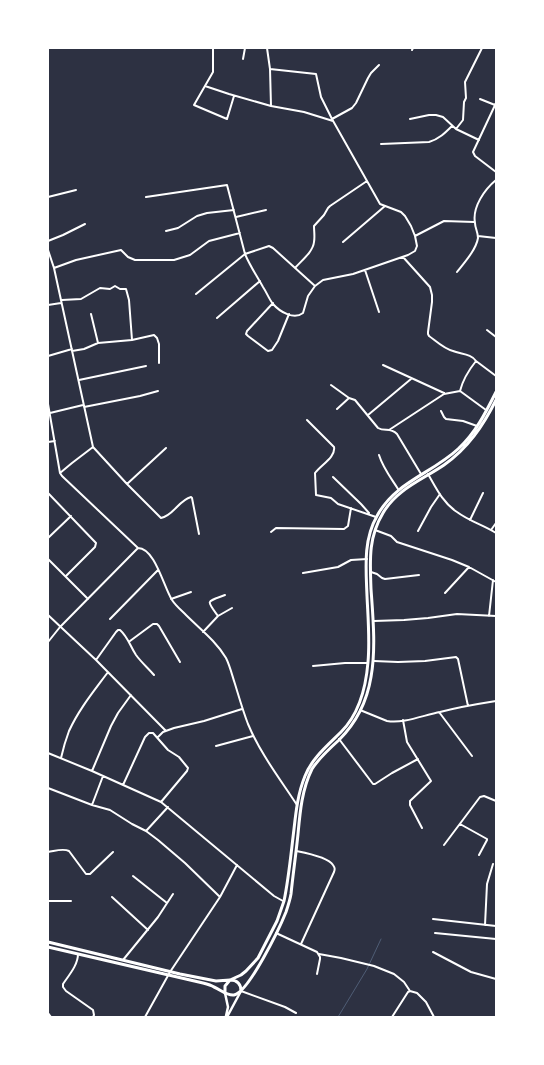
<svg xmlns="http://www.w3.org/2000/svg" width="544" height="1065" font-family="'Open Sans',sans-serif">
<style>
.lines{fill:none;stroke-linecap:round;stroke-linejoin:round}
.stream{stroke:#4f5d75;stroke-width:1}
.minor{stroke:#fff;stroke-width:2}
.secondary{stroke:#fff;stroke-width:2.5}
.primary{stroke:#fff;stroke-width:3}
</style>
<rect width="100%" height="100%" fill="#2d3142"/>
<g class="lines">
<!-- stream -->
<path class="stream" d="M338,1017L367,969L381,939"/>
<!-- minor -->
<path class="minor" d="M213,48V72L194,105L227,119L234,96
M267,48L270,69L271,106
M412,50L413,48
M243,59L245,48
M205,86L229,94L271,106L304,112L333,121
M480,99L495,105
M496,103L473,152L475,156L496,172
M332,119L352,108L356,103L368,78L371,73L379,65
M410,119L429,115H436L443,117L456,129L479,140
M456,129L463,120L464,102L466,98L465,82L482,48
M381,144L429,142C439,139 445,133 452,126
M48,197L76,190
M146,197L227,185L245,254C250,266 257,276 263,287C267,293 269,299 273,304C280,312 294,320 303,313L308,296L315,286L323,280L353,274L408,255L415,251L417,246L415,236L411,226L405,216L401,212L380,204L332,119L321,97L316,74L270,69
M236,217L266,210
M166,231L178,228L197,216L207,213L234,210
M415,236L444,221L474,222
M478,236L496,238
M48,241L63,235L85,224
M343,242L385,206
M48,250L54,268
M403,257L430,287L432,295V302L428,332V334L429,336C436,341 444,349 453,351C461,354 472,354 476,361L496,376
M295,268C301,261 313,252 314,242C315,237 314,231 314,226L324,215L328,208L330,206L367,181
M365,270L379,312
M457,272C464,263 476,250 478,238C478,232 475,228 475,223C472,207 485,189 496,180
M196,294L245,254L269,246L273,248L315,286
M62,300L81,299L100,288L110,289L115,286L120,289H126L129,300L132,340
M273,303L247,331L246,334L248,336L268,351L272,350L278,341L289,314
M48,305L61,303
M91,314L98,343
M217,318L260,281
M487,330L496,337
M72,351L84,349L98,343L132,340L154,335L157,338L159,344V363
M48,356L72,349
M383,365L444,393
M79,380L146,366
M331,385L349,398
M460,391L486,410
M48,404L60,473L62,476L138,548
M84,407L140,396L158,391
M337,409L349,398L355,400L378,428C385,432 390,427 397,434L421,474
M441,411L444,417L446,419L463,421L477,426
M50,413L83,405
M368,415L411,379
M307,420L334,447C336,457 321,465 315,473L316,495L331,498L338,504L376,517
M389,430L444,394L460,391C463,379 468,371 476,361
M48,442L55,441
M379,455C383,468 391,478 398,489
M60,473L72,463L93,447
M428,474C436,488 443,503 457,512C469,521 483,525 496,533
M333,477L361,504L369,513
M127,484L166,448
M48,493L96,543L95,547L66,576
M470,520L483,493
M375,530L391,536L397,542L452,560L469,567L496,582
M491,530L496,523
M418,531L431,507L440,494
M271,532L276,528L344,529L348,526L351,508
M199,534L192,498L191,497C179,500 173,516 161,518L127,484L93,447L54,268L76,260L121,250L128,257L135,260H174L190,255L209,241L240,233
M48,538L71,516
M48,559L88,599
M371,572L377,574L382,578L385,579L419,575
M303,573L338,567L351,560L367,559
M445,593L469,567
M171,599L191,592
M48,615L96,660L166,731
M218,616C206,600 206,602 225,595
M489,616L493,580
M110,619L158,570
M374,621L404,620L428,618L457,614L496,616
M203,632L218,616L232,608
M130,641L153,624H157L159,626L180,662
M48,642L60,627L136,550L138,548C155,548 164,588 172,600C176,606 181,610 186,615C200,629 216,641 226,658C230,666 232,675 235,684C239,697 243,711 248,724C260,753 280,779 297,805
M96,660L116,632L118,630H120C128,637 130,646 136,655C141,662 148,668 154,675
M374,661L398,662L425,661L456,657L458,659L468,706
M313,666L345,663H368
M360,710L387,721C403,724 424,715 440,712C459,707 477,704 496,701
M439,712L472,756
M403,720L407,742L431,781L430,782L410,801V805L422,828
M158,737L163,732L174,728L204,721L242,709
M339,739L373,784H375L392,773L418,759
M216,746L253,736
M48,753L92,771L161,802L274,896L283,901
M61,758C63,749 66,739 69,731C79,709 94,691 108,672
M92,771L111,726L118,713L131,695
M123,785L145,737L149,733H153L168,750L179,757L188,768L187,771L161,802
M48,788L92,805L110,810L132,824L146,831L158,840L185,863L220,897
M92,805L103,776
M460,824L487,839V840L479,855
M146,831L168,807
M444,845L480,797L484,796L496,801
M296,851C306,853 328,857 333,865C335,868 335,869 334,872L301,944
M48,852C55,851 63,848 69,851L86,874H90L113,852
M133,876L167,903
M112,897L148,930
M48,901H71
M433,919L496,926
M485,925L487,884L493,864
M276,933L317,952L320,957V959L317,974
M435,933L496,939
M433,952L471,972L496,979
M78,954C78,965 69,975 63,984V987L66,991L93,1010L94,1015L93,1017
M319,954L341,958L374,966L394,974L404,982L410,991L417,993L426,1002L434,1017
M123,960L158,917L173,894
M241,991L285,1007L296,1013
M48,1013L51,1017
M145,1017L170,972L220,897L237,865
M392,1017L408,992L410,991"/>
<!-- secondary -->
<path class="secondary" d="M225,993L228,1007L226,1016
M227,1017L241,991"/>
<!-- primary -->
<path class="primary" d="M48,942L180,974L216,981L230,980L241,975L246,971L258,958L277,921L284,901C289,877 291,853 294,829C296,811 298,793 305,776C312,758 328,745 341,732C359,714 366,687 368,662C370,640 368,618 367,596C366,569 363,540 377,516C395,482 431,474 458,449C475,434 486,412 496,392
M48,947L203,983C207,984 211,985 214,987C221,990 227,996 234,995C249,992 280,927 286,912C288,906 290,900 291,894C293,874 296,854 298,834C300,812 302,789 312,769C319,758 329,749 339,740C356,723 367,701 371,677C376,649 373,617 371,589C370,561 368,538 383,513C397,489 422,480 444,465C468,448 483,426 496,400
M225,993V986L230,980C238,980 241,985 241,991"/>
</g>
<!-- border -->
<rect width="544" height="1065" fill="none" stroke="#ffffff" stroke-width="98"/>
</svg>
